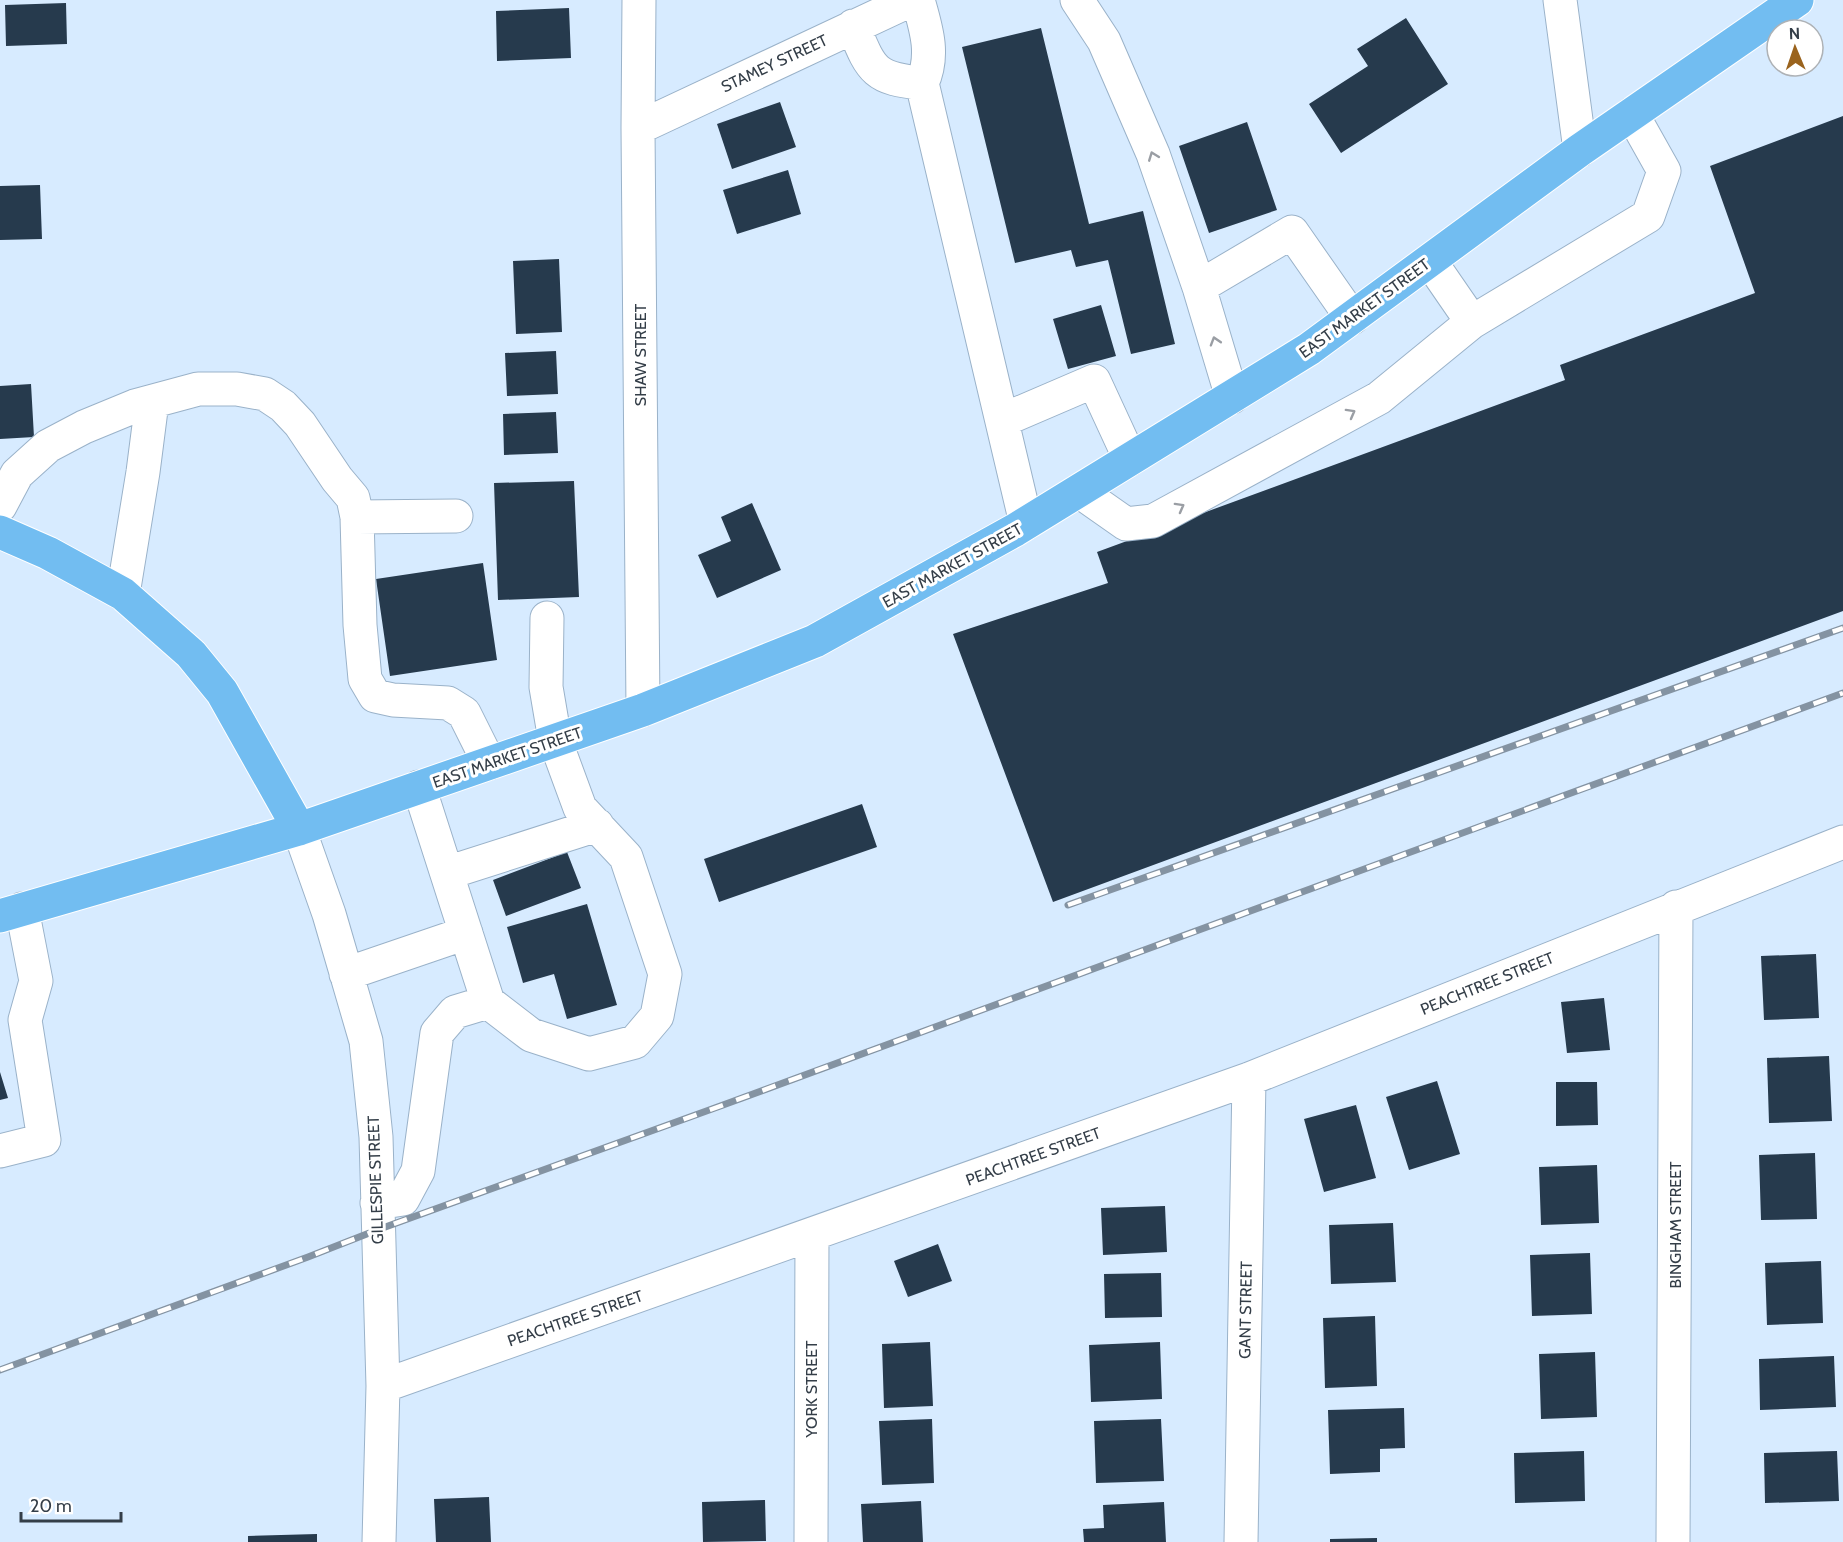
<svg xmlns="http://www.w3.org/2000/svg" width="1843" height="1542" font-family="Cabin,sans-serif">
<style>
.building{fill:#263a4d}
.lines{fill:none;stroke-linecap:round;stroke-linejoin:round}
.minor-casing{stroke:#9ab2c9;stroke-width:35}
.major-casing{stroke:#fff;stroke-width:35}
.minor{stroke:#fff;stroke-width:33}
.major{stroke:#72bdf1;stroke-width:33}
.rail-casing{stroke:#8493a2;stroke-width:7}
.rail{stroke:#fff;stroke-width:4.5;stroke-dasharray:14;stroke-linecap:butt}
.oneway{stroke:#9a9ea4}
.labels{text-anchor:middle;stroke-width:6;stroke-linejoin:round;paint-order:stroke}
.street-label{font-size:16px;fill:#343e48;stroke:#fff}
</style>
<rect width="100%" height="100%" fill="#d7ebff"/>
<!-- building -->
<path class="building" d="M66,3L67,44L6,46L5,5Z
M569,8L571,58L497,61L496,11Z
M1406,18L1448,84L1341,153L1309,104L1368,66L1357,49Z
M1041,28L1089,224L1143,211L1175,344L1131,354L1108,260L1076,267L1071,250L1015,263L962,47Z
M780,102L796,147L732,169L717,124Z
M1843,116V611L1053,902L953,634L1108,583L1097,552L1565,380L1560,365L1755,293L1710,166Z
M1247,122L1277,210L1209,233L1179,146Z
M788,170L801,214L737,234L723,190Z
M40,185L42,239L0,240V186Z
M559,259L562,332L516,334L513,261Z
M1101,305L1116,356L1068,369L1053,319Z
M556,351L558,394L507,396L505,353Z
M31,384L34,437L0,439V386Z
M556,412L558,453L504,455L503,414Z
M574,481L579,597L498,600L494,483Z
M752,503L781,570L717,598L698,555L731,541L721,517Z
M483,563L497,660L390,676L376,579Z
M862,804L877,847L719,902L704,859Z
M567,852L581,888L506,916L493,880Z
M587,904L617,1005L567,1019L554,974L523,983L507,927Z
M1816,954L1819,1018L1764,1020L1761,956Z
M1604,998L1610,1050L1567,1053L1561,1002Z
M1829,1056L1832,1121L1769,1123L1767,1058Z
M0,1072L8,1098L0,1100Z
M1437,1081L1460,1154L1409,1170L1386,1097Z
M1556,1082H1597L1598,1125L1556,1126Z
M1356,1105L1376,1178L1324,1192L1304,1119Z
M1815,1153L1817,1219L1761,1220L1759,1155Z
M1597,1165L1599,1223L1541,1225L1539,1167Z
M1165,1206L1167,1252L1103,1255L1101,1208Z
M1393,1223L1396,1282L1331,1284L1329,1225Z
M938,1244L952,1281L908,1297L894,1261Z
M1590,1253L1592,1314L1532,1316L1530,1255Z
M1821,1261L1823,1323L1767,1325L1765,1263Z
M1161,1273L1162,1317L1105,1318L1104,1274Z
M1375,1316L1377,1386L1325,1388L1323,1318Z
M930,1342L933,1406L884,1408L882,1344Z
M1160,1342L1162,1399L1091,1402L1089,1345Z
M1595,1352L1597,1417L1541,1419L1539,1354Z
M1834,1356L1836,1407L1760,1410L1759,1359Z
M1404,1408L1405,1448L1380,1449V1472L1330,1474L1328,1410Z
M932,1419L934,1483L882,1485L879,1421Z
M1161,1419L1164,1481L1096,1483L1094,1421Z
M1584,1451L1585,1501L1515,1503L1514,1453Z
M1837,1451L1839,1501L1765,1503L1764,1453Z
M489,1497L491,1542H436L434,1499Z
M765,1500L766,1541L703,1542L702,1502Z
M921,1501L923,1542H863L861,1504Z
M1164,1502L1166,1542H1084L1083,1529L1104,1528L1103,1505Z
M317,1534V1542H248V1536Z
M1377,1538V1542H1330V1539Z"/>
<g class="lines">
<defs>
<path id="minor" d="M639,0L638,128L643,710
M918,0C926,28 935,55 922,83L1026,523
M1077,0L1104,41L1153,154L1199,287L1232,397
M1560,0L1580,150
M853,26C871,69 873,79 922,83
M638,128L911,0
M1430,261L1472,322
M1199,287L1292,232L1352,318
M1003,420L1094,381L1130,459
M1079,491L1126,524L1153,521L1379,398L1472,322L1648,216L1664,171L1632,114
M0,506L17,474L48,446L84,427L135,406L198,389H237L265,394L283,406L300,424L337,479L353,498L357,517L360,625L365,679L375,696L393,700L448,703L464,713L489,763
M357,517L456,516
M123,594L143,472L152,402
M419,787L488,1002L531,1035L589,1054L635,1042L657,1016L665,974L626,857L580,808L555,740L546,687L547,618
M299,829L329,914L366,1041L376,1137L383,1386L379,1542
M447,873L597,825
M346,974L466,933
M0,1151L44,1140L25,1020L36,981L22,909
M377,1203L403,1199L418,1171L437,1033L455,1012L488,1002
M383,1386L1249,1079L1843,842
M811,1542L812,1235
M1241,1542L1249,1079
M1673,1542L1676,907"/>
<path id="major" d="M0,532L48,553L123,594L191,654L222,692L299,829
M0,916L299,829L643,710L815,641L1015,530L1309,349L1580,150L1797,0"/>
</defs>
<!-- minor casing -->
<use href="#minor" class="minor-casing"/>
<!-- major casing -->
<use href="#major" class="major-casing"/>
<!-- minor -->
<use href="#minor" class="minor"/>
<!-- major -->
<use href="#major" class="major"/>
<defs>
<path id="rail" d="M1068,905L1843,628
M0,1370L308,1257L377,1230L723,1105L1843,693"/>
</defs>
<!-- rail casing -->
<use href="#rail" class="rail-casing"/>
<!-- rail -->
<use href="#rail" class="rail"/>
</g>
<!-- one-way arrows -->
<defs><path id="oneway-chevron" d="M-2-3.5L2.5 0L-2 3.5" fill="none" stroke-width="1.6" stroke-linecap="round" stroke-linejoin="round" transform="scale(1.5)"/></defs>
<g class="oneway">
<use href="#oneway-chevron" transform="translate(1153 156) rotate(-111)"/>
<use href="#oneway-chevron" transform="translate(1215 341) rotate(-107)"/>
<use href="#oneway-chevron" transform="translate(1351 413) rotate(-29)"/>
<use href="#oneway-chevron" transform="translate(1180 507) rotate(-29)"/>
</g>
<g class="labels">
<!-- street labels -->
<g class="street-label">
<text transform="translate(774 63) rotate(-25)" y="6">STAMEY STREET</text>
<text transform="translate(1364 308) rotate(-36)" y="6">EAST MARKET STREET</text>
<text transform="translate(640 355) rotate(-90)" y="6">SHAW STREET</text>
<text transform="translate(952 565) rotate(-29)" y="6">EAST MARKET STREET</text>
<text transform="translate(507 757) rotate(-19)" y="6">EAST MARKET STREET</text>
<text transform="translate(1487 983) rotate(-22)" y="6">PEACHTREE STREET</text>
<text transform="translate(1033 1156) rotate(-20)" y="6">PEACHTREE STREET</text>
<text transform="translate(375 1180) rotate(-92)" y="6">GILLESPIE STREET</text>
<text transform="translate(1675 1225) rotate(-90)" y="6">BINGHAM STREET</text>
<text transform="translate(1245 1310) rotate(-89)" y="6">GANT STREET</text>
<text transform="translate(575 1318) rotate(-19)" y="6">PEACHTREE STREET</text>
<text transform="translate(811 1389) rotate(-90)" y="6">YORK STREET</text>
</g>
</g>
<!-- north arrow -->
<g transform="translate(1795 48) rotate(358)"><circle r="28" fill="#ffffff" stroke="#aeb2b6" stroke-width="1.5"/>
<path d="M0-4.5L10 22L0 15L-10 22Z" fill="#9a631d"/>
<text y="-9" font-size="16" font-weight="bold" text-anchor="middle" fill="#343e48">N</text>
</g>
<!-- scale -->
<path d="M21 1512v9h100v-9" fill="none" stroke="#343e48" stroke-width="3"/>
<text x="30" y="1512" font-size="18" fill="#343e48" stroke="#ffffff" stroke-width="4.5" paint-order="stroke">20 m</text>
</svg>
